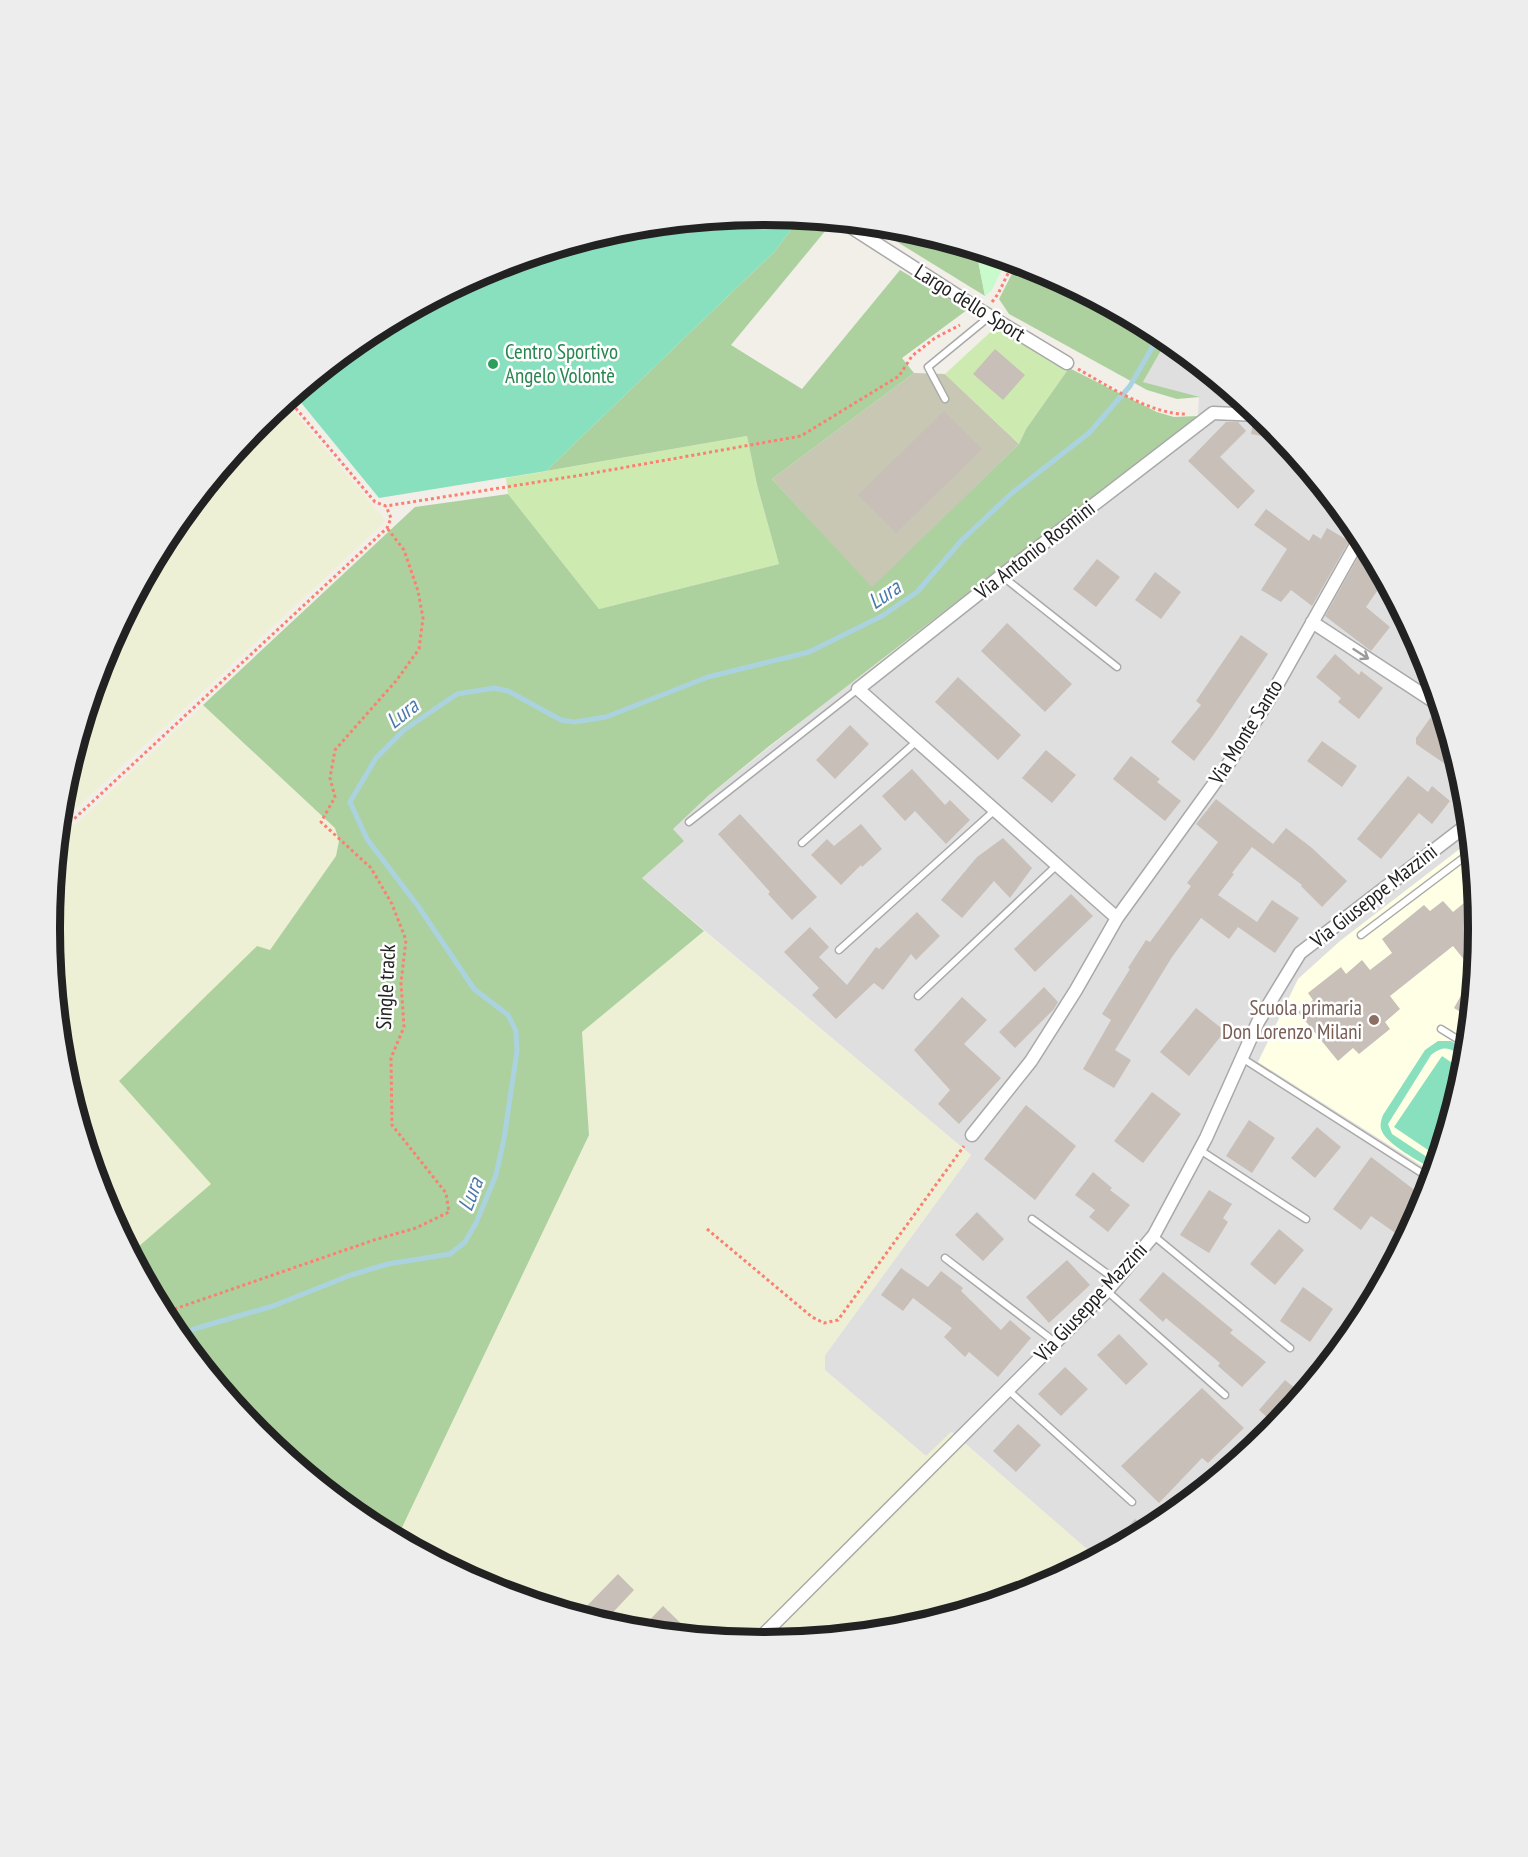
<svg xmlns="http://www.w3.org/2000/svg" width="1528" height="1857" font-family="'PT Sans Narrow',sans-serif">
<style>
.residential{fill:#e0dfdf}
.education{fill:#ffffe5}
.construction{fill:#c7c7b4}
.farmland{fill:#eef0d5}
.grass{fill:#cdebb0}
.forest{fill:#add19e}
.park{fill:#c8facc}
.pitch{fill:#88e0be}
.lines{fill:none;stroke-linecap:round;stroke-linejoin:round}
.stream{stroke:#aad3df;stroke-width:5}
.building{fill:#c7bfb8}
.service-casing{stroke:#a9a9a9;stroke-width:9}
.minor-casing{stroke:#a9a9a9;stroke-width:15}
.path{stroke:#fa8072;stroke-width:3;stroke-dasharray:3 3;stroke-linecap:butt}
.service{stroke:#fff;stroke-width:6}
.minor{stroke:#fff;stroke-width:12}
.oneway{stroke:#9c9c9c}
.leisure-dot{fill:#2e9e5b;stroke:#fff;stroke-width:2}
.education-dot{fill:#8d6e63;stroke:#fff;stroke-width:2}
.labels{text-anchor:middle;stroke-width:5;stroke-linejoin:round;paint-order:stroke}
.street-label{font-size:21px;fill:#222;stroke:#fff}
.leisure-label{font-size:21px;fill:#27864d;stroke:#fff;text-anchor:start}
.education-label{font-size:21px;fill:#785e54;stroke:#fff;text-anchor:end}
.water-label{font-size:22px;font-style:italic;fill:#4a7aab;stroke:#fff}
.rim{fill:none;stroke:#222;stroke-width:8}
</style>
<rect width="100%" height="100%" fill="#f2efe9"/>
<!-- residential -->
<path class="residential" d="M1167,340L1269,424L1358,532L1424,655L1465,789L1478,929L1465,1068L1424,1202L1358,1326L1269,1434L1161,1523L1096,1557L952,1432L927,1457L824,1370L825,1355L971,1155L641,877L684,841L672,829L708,796L832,697L892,653L1198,416L1199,397L1143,382Z"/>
<!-- education -->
<path class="education" d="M1470,841L1478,929L1465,1068L1433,1173L1258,1062L1298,979L1340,941Z"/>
<!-- construction -->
<path class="construction" d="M914,373L945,374L1019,444L872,588L772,479Z"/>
<!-- farmland -->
<path class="farmland" d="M285,401L386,521L196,698L71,813L60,820L63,789L104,655L170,531L259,423Z
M203,705L336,828L339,841L336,856L270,950L211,1185L131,1253L104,1202L63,1068L50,928L59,835L77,823Z
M704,931L971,1155L825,1355V1370L926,1456L951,1432L1096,1557L1037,1589L903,1629L764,1643L624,1629L490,1588L397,1538L589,1135L582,1032Z"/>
<!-- grass -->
<path class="grass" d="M997,326L1069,368L1026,429L1019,444L945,374Z
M747,436L757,485L779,564L599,609L508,494L506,478Z"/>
<!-- forest -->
<path class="forest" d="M800,218L826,220L831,224L731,345L802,389L900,270L967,310L902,358L914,373L772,479L872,587L1019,444L1026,429L1069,368L1157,412L1174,417L1198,416L768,747L708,796L673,829L684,841L642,878L704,931L582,1032L589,1135L397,1538L367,1522L259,1433L170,1325L131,1253L211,1184L119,1081L257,946L270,950L336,856L339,841L335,828L203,705L415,507L508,494L599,609L779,564L757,485L747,436L546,471L775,251Z
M868,224L904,228L976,250L985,296Z
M1018,262L1038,269L1161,335L1167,340L1143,382L1200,397L1177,399L1147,390L1009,314L999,299Z"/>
<!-- park -->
<path class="park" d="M976,250L1007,259L992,290L985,296Z"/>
<!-- pitch -->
<path class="pitch" d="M764,214L800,218L775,251L546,471L379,498L294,394L367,334L491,268L625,228Z
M1438,1041H1451L1466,1051V1059C1451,1050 1447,1043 1431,1055L1388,1124L1392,1134L1436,1163L1434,1170C1421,1162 1385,1144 1381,1129C1380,1125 1381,1120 1383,1115L1425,1050Z
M1442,1056L1464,1071L1446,1129L1431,1152L1394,1127Z"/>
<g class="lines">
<!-- stream -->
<path class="stream" d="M179,1337L194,1329L273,1306L351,1275L388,1264L450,1254L465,1242L476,1223L496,1175L504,1139L517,1051L516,1031L508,1015L474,989L418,906L367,839L350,802L376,758L404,730L457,694L494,688L508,691L561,720L574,722L606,717L708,677L809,652L882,616L917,592L962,540L1012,493L1089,433L1130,386L1160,334"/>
</g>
<!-- building -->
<path class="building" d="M995,349L1025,375L1003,400L973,374Z
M944,411L982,449L896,533L858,495Z
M1265,421L1269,424L1283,440L1251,434L1253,423Z
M1226,422H1238L1246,431L1220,457L1255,491L1238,509L1188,461Z
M1266,509L1309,541L1313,534L1321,539L1327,528L1349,541L1312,606L1291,590L1281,602L1261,590L1287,549L1254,525Z
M1365,545L1384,581L1366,607L1390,627L1371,651L1325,616Z
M1097,559L1120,577L1096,607L1073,589Z
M1155,572L1181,592L1161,619L1135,600Z
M1007,623L1072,684L1045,712L981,651Z
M1241,635L1268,654L1214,734L1194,761L1171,742L1201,705L1196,701Z
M1335,654L1359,675L1361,671L1383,688L1359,719L1338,702L1341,698L1316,677Z
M958,677L1021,735L998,760L935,702Z
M1433,714L1445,722L1461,775L1416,744V738Z
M850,725L869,744L835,779L816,760Z
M1322,741L1357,766L1342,787L1307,761Z
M1046,750L1076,775L1052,803L1022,778Z
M1131,756L1160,779L1157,782L1181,801L1165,821L1113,779Z
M912,769L945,805L950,800L970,820L946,844L915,811L905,821L882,796Z
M1408,776L1428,792L1432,786L1450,801L1432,824L1419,813L1381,859L1357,839Z
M1216,799L1273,844L1286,828L1312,848L1347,881L1322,907L1301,886L1302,885L1252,847L1232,873L1234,874L1218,895L1257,922L1272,900L1299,918L1275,953L1238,927L1229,939L1201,918L1172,957L1115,1050L1131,1060L1114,1088L1083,1069L1111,1020L1102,1014L1130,969L1128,968L1146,940L1150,942L1191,886L1187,883L1218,842L1196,824Z
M740,814L817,897L792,920L768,894L770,892L718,834Z
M861,824L882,849L862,867L861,865L841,885L811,855L827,839L834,846Z
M1003,838L1032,868L1010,898L994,881L962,918L941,900L977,857Z
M1071,894L1093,916L1035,972L1014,949Z
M1475,894L1478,929L1470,1018L1454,1008L1474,972L1453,946L1390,996L1400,1009L1385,1022L1390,1029L1359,1054L1353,1048L1338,1061L1298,1012L1313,1000L1308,993L1341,967L1346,974L1362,960L1370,970L1392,953L1382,939L1424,905L1430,911L1443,901L1453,912Z
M917,912L940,936L916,960L911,954L883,990L874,983L836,1019L812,995L819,988L784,952L810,927L829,947L819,957L847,985L876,947L879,949Z
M1044,987L1058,1002L1054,1009L1015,1048L999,1032Z
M962,997L987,1020L964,1044L1001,1078L959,1124L938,1104L950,1090L914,1050Z
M1196,1008L1225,1031L1189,1076L1160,1052Z
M1152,1092L1181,1114L1143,1163L1114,1141Z
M1026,1105L1076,1146L1035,1200L984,1159Z
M1249,1120L1275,1138L1252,1173L1226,1156Z
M1317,1127L1341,1147L1315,1178L1291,1158Z
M1371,1157L1425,1198L1404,1239L1371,1216L1361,1230L1333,1209Z
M1093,1172L1112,1188L1110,1190L1130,1205L1108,1232L1089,1217L1095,1210L1075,1195Z
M1209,1190L1232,1204L1223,1218L1228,1222L1209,1253L1180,1235Z
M977,1212L1004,1239L983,1261L955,1235Z
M1279,1229L1304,1250L1275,1285L1250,1264Z
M1067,1260L1090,1285L1049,1323L1026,1297Z
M901,1268L928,1287L941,1271L963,1288L961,1291L1001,1330L1010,1320L1031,1338L998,1377L969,1352L965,1357L944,1337L952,1328L913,1298L903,1311L881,1295Z
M1163,1272L1233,1330L1230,1333L1266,1362L1242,1387L1218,1366L1220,1363L1166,1318L1163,1322L1139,1300Z
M1303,1287L1333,1309L1310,1342L1280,1321Z
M1119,1334L1148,1364L1126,1385L1097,1355Z
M1065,1367L1088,1389L1061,1416L1038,1394Z
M1285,1380L1302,1394L1276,1425L1259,1410Z
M1202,1388L1244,1428L1208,1463L1202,1458L1159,1503L1121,1466Z
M1018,1424L1041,1445L1016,1472L993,1451Z
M1135,1519L1148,1530L1110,1550L1109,1549Z
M618,1574L634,1590L603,1623L578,1615Z
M663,1606L694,1636L639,1631Z"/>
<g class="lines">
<defs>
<path id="service" d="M945,399L928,367L989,317
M1002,576L1117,667
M689,822L858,689
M802,843L917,741
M1361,935L1471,852
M839,950L995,810
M918,996L1057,865
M1441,1029L1467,1045
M1242,1058L1431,1179
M1200,1150L1306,1219
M1032,1219L1116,1280
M1154,1236L1290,1348
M945,1258L1055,1342
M1107,1291L1225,1395
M1008,1390L1132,1502"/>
<path id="minor" d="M843,222L983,312L1067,363
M1312,622L1439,705
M1117,918L858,689L1001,576L1213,413L1259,415
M972,1135L1031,1061L1076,990L1117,918L1229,763L1268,701L1361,536
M756,1642L1107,1291L1154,1235L1206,1138L1258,1022L1300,953L1468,824"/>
</defs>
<!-- service casing -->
<use href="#service" class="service-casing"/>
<!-- minor casing -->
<use href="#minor" class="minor-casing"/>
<!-- path -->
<path class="path" d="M992,302L998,294L1014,261
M1078,369C1108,386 1152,415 1187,414
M288,399L375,502L386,506L582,475L801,436L899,376L912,356L935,338L960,325
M59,828L75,818L387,528L391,518L386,506
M707,1229L812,1317L824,1323L838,1320L964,1146
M163,1313L374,1240L416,1228L449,1212L446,1193L392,1125L391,1058L404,1027L401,983L406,940L392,904L371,868L321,822L335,797L330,778L335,750L396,681L419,649L423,618L418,591L404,550L387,528"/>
<!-- service -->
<use href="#service" class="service"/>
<!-- minor -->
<use href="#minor" class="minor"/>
</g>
<!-- one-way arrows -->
<defs><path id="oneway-shaft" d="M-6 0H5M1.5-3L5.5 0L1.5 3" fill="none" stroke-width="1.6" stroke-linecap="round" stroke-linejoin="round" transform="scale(1.5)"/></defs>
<use class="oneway" href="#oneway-shaft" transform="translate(1361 654) rotate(33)"/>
<!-- markers -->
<circle class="leisure-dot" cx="493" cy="364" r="6"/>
<circle class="education-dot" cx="1374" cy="1020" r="6"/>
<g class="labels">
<!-- street labels -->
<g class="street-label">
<text transform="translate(970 303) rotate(32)" y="7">Largo dello Sport</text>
<text transform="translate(1035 550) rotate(-38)" y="7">Via Antonio Rosmini</text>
<text transform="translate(1246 732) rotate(-58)" y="7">Via Monte Santo</text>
<text transform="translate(1374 896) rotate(-38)" y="7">Via Giuseppe Mazzini</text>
<text transform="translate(386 987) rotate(-87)" y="7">Single track</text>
<text transform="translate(1091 1302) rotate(-47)" y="7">Via Giuseppe Mazzini</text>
</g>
<!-- leisure labels -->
<g class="leisure-label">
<text x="505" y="359">Centro Sportivo<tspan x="505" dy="24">Angelo Volontè</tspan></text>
</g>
<!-- education labels -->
<g class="education-label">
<text x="1362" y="1015">Scuola primaria<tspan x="1362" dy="24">Don Lorenzo Milani</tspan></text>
</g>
<!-- water labels -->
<g class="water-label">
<text transform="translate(884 594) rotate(-34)" y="8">Lura</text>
<text transform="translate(402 713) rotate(-38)" y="8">Lura</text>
<text transform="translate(470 1194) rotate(-68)" y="8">Lura</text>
</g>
</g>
<!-- crop -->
<path d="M0 0H1528V1857H0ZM763 225H765A703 703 0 0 1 1468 928V929A703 703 0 0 1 765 1632H763A703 703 0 0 1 60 929V928A703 703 0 0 1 763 225Z" fill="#ededed" fill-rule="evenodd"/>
<path class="rim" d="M763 225H765A703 703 0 0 1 1468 928V929A703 703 0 0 1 765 1632H763A703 703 0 0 1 60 929V928A703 703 0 0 1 763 225Z"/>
</svg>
